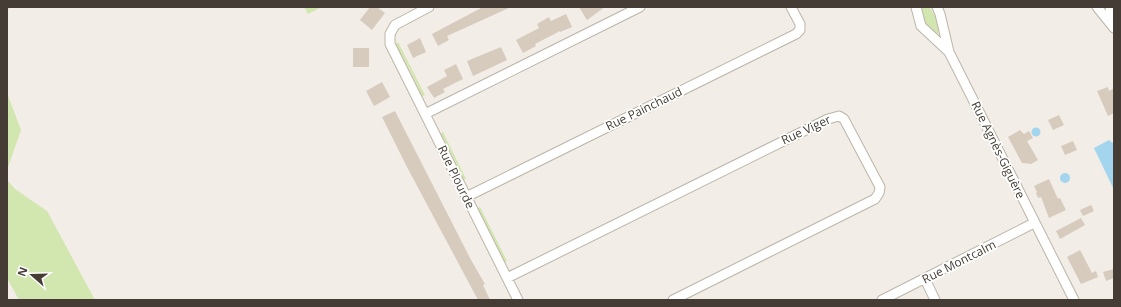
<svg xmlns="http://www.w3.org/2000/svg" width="1121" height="307" font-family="'Open Sans',sans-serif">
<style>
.green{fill:#d2e6af}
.water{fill:#a3d6ee}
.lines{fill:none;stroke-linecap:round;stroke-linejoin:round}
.stream{stroke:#a3d6ee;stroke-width:2.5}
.building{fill:#d7cbbe}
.minor-casing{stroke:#bdb4a8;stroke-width:11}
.minor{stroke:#fff;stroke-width:9}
.labels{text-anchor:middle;stroke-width:3.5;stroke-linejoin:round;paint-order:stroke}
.street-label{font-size:12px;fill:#453d35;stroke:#fff}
</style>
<rect width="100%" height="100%" fill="#f2ede6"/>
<!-- green -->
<path class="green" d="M304,7H322L308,14Z
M918,7H929C935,15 942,27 937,37L925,28Z
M398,42L425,95L420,97L418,87L402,55L398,52L394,45Z
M7,93L21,130L7,170Z
M443,132L466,179L462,181L459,169L444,139L439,135Z
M7,180L15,189L47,211L95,300H19L7,278Z
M480,207L507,261L503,263L500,253L483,218L476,209Z"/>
<!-- water -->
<path class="water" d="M1031.5 132a4.5 4.5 0 1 1 9 0a4.5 4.5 0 1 1-9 0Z
M1109,140L1114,144V190L1094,148Z
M1060 178a5 5 0 1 1 10 0a5 5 0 1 1-10 0Z"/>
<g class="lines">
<!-- stream -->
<path class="stream" d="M7,8L9,7"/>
</g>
<!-- building -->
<path class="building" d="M370,7H377L385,13L372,30L360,20Z
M483,7H511L447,36L449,40L438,46L432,34Z
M579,7H605L587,20Z
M566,14L572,27L560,32V31L535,44L536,46L523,53L516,40L539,28L537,24L549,17L551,21Z
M420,38L426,52L413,58L407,45Z
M501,47L507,60L473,76L467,61Z
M353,48H369V67H353Z
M456,64L463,79L443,89L445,92L434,98L427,87L447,76L444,70Z
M382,82L390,97L374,106L366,91Z
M1108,87L1109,91L1114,88V113L1108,116L1097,91Z
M395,111L471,260L485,284L483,285L490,300H478L407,167L382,117Z
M1059,115L1064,125L1053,130L1048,120Z
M1020,130L1024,134L1029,131L1033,138L1027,141L1038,160L1031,164L1022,163L1008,137Z
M1073,141L1077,150L1065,155L1061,146Z
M1049,179L1058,199L1060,198L1066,210L1049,218L1041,197L1038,198L1036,193L1037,192L1034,186Z
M1091,205L1094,211L1083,216L1080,210Z
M1081,218L1085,225L1060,239L1056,231Z
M1080,250L1092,273L1096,271L1098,277L1081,284L1067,257Z
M1114,269V278L1106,281L1103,272Z"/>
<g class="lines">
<defs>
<path id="minor" d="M429,7L395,25L390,34V44L518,300
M916,7L921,26L949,52L1074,300
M937,7L940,14L949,52
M1097,7L1114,28
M1110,7L1113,26
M425,114L640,7
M466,197L796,34L800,30V24L791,7
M507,278L828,119L839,116L844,119L880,187L879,193L875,199L673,300
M925,279L935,300
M882,300L1034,223"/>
</defs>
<!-- minor casing -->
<use href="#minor" class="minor-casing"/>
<!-- minor -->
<use href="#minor" class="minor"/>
</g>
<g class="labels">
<!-- street labels -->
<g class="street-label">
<text transform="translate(644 109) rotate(-26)" y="4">Rue Painchaud</text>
<text transform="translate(806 130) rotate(-25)" y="4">Rue Viger</text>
<text transform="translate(998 150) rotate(64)" y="4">Rue Agnès-Giguère</text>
<text transform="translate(456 177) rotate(64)" y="4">Rue Plourde</text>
<text transform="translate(959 262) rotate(-27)" y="4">Rue Montcalm</text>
</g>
</g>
<!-- border -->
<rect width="1121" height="307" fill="none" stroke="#453d35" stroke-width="16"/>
<!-- north arrow -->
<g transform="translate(32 275) rotate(290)" stroke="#ffffff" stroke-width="3" paint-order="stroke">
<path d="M0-3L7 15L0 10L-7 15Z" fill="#453d35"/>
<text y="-6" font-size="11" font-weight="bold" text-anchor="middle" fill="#453d35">N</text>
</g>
</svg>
